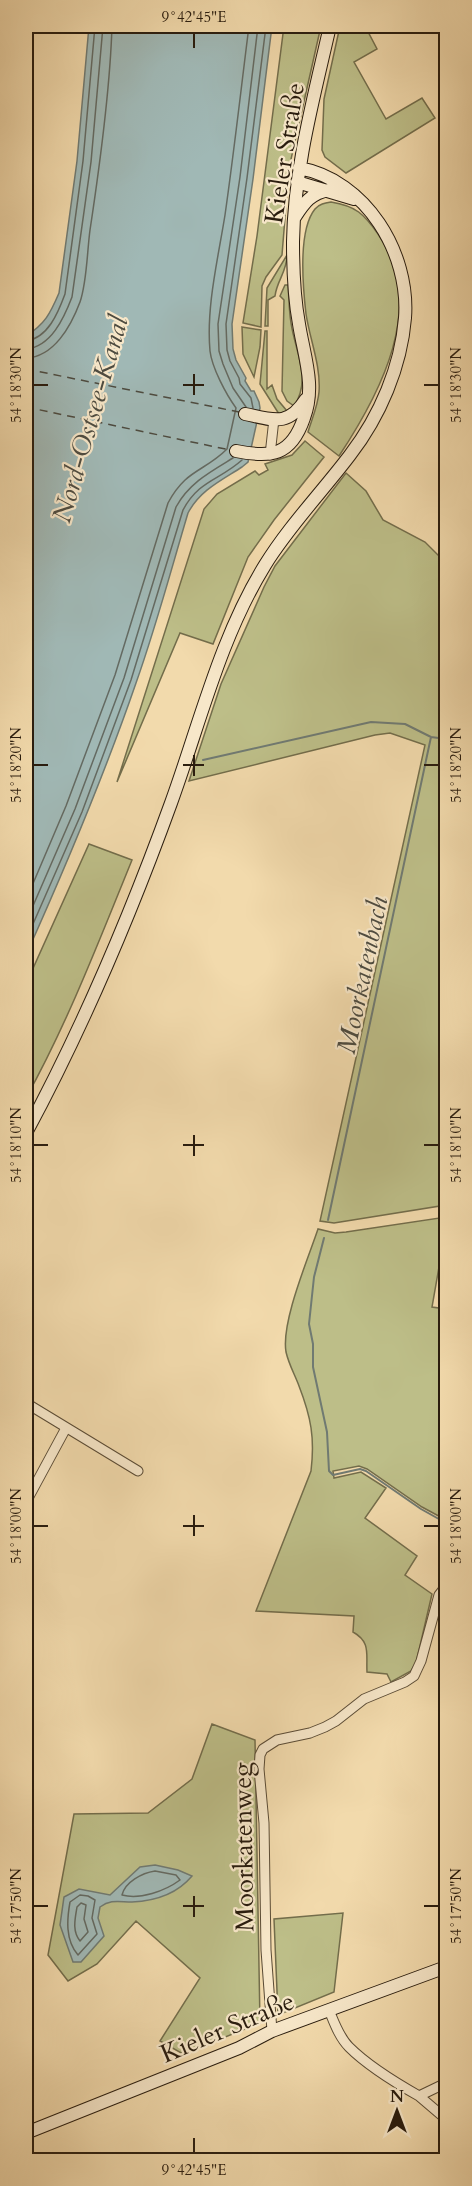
<svg xmlns="http://www.w3.org/2000/svg" width="472" height="2186" font-family="Cardo,serif">
<style>
.green{fill:#bdbe88;stroke:#736d4b;stroke-width:1.5}
.water{fill:#a0b8b5;stroke:#707a72;stroke-width:1.5}
.lines{fill:none;stroke-linecap:round;stroke-linejoin:round}
.shore{stroke:#646a62;stroke-width:1.5}
.stream{stroke:#707a72;stroke-width:2}
.ferry{stroke:#4d4b40;stroke-width:1.5;stroke-dasharray:8 6;stroke-linecap:butt}
.street-casing{stroke:#5b4c36;stroke-width:11}
.secondary-casing{stroke:#291c0e;stroke-width:14}
.street{stroke:#f7e7c9;stroke-width:9}
.secondary{stroke:#f7e7c9;stroke-width:12}
.ticks{fill:none;stroke:#291c0e;stroke-width:2}
.labels{text-anchor:middle;stroke-width:4.5;stroke-linejoin:round;paint-order:stroke}
.street-label{font-size:26px;fill:#291c0e;stroke:#f7e7c9}
.water-label{font-size:27px;font-style:italic;fill:#4d4b40;stroke:#f7e7c9}
.neatline{fill:none;stroke:#291c0e;stroke-width:2}
.ticks-label{font-size:15px;text-anchor:middle;fill:#291c0e}
</style>
<rect width="100%" height="100%" fill="#f2daac"/>
<filter id="stains"><feTurbulence type="fractalNoise" baseFrequency=".00333" numOctaves="4"/><feColorMatrix values="0 0 0 0 .2 0 0 0 0 .09 0 0 0 0 .02 0 0 0 .5 -.17"/></filter>
<radialGradient id="worn" r=".72"><stop offset=".6" stop-color="#630" stop-opacity="0"/><stop offset="1" stop-color="#630" stop-opacity=".3"/></radialGradient>
<!-- green -->
<path class="green" d="M284,26H321L289,168L282,255L266,277L262,286L261,327L243,323L257,236Z
M340,26H365L377,49L354,62L386,119L422,98L435,118L346,173L325,157L322,150L324,99Z
M331,202C356,206 364,214 378,234C428,305 380,394 339,456L308,432C312,419 318,405 319,392C321,366 310,340 306,314C303,288 298,230 315,209C319,204 325,203 331,202Z
M287,255C287,272 277,280 275,296L268,300V326H265L267,288Z
M285,285H288C289,298 289,311 291,323C295,351 312,380 294,406L287,401L282,391L284,300L280,296Z
M242,327L261,330L260,347L254,377L243,354Z
M265,331H267V389L272,385L277,399L287,411L279,414L260,384Z
M305,441L324,457L274,520L248,557L213,644L180,633L117,782L204,509L217,494L255,471L259,475L268,470L265,464L292,455Z
M346,473L366,491L383,520L425,542L446,563V1205L334,1223L320,1221L425,745L390,733L375,735L189,781L221,684L264,587L275,566Z
M89,844L132,860C99,941 68,1022 26,1098V984Z
M446,1217V1227L432,1307L446,1309V1520L422,1507L367,1469L359,1466L333,1471L334,1478L361,1472L386,1488L365,1518L417,1556L405,1575L432,1594L416,1663L411,1671L391,1682L387,1674L367,1672C366,1654 371,1642 353,1632L354,1616L256,1611L311,1471C315,1438 311,1417 299,1386C295,1375 289,1365 286,1352C281,1322 308,1259 318,1229L335,1233L346,1232Z
M212,1724L255,1740L260,2023L183,2054L160,2041L200,1978L136,1921L97,1964L68,1981L48,1955L74,1814L148,1813L192,1779Z
M343,1913L334,1992L278,2015L274,1919Z"/>
<!-- water -->
<path class="water" d="M89,26H272L253,179L232,324L233,349L236,360L246,378L245,381L251,391H254L259,402L260,408L248,462L242,467C222,480 200,490 188,513C171,570 156,627 136,683C104,776 66,866 26,955V336C45,324 50,314 59,293L77,161Z
M155,1865L178,1870L192,1876C177,1894 155,1901 132,1902C119,1902 111,1899 100,1907L98,1918L104,1936L81,1962H73L60,1925L64,1897L79,1889L110,1895L140,1867Z"/>
<g class="lines">
<!-- shore -->
<path class="shore" d="M26,341C48,338 58,313 65,294L83,161L95,26
M26,349C51,347 64,318 72,297L91,162L103,26
M26,358C54,357 71,326 80,302C87,282 87,252 90,230C100,164 110,92 112,26
M246,407L233,388L223,364L219,351L218,324L240,177L258,26
M253,408L251,398L240,384L239,378L230,361L227,350L226,324L247,178L266,26
M26,900L66,806L115,675L168,503C186,469 204,472 227,449L236,408C226,394 212,368 210,351C206,307 218,259 225,215C234,152 241,89 249,26
M26,922L75,809L124,678L176,507C189,483 210,472 233,458
M26,940L82,812L131,680L183,510C199,480 220,480 242,460
M155,1871L176,1875L180,1880C165,1891 140,1900 122,1895C125,1882 142,1873 155,1871Z
M80,1895L88,1896L95,1900L92,1918L97,1934L78,1955C65,1940 67,1919 70,1902Z
M81,1903L86,1905L84,1919L88,1932L80,1941C72,1931 75,1919 77,1907Z"/>
<!-- stream -->
<path class="stream" d="M203,760L371,722L405,724L431,737L446,739
M328,1220L431,737
M324,1238L314,1277L309,1324L313,1344V1367L327,1432L329,1471L333,1475L360,1469L366,1471L421,1509L446,1523"/>
<!-- ferry -->
<path class="ferry" d="M26,369L239,412
M26,407L230,450"/>
<defs>
<path id="street" d="M270,455L274,419
M26,1403L138,1471
M26,1502L66,1428
M329,2010C334,2022 339,2037 349,2047C368,2066 396,2083 419,2096L446,2083
M272,2031L266,1950L264,1823L259,1769L260,1755L263,1749L277,1740L310,1733L325,1727L336,1721L364,1699L405,1682L414,1676L421,1661L439,1595L446,1586
M419,2096L446,2119
M26,2159V2160"/>
<path id="secondary" d="M297,182L354,199
M295,217C304,203 311,193 329,190
M245,414C274,420 288,427 306,399
M236,451C271,458 291,456 304,418C316,386 304,356 299,324C294,297 293,269 293,242C294,169 314,97 330,26
M26,1133C83,1027 130,916 171,803C200,723 220,638 265,565C289,526 322,492 350,455C380,416 401,367 405,318C410,253 366,180 299,168
M26,2133L239,2048L272,2031L446,1967"/>
</defs>
<!-- street casing -->
<use href="#street" class="street-casing"/>
<!-- secondary casing -->
<use href="#secondary" class="secondary-casing"/>
<!-- street -->
<use href="#street" class="street"/>
<!-- secondary -->
<use href="#secondary" class="secondary"/>
</g>
<!-- ticks -->
<path class="ticks" d="M194,33V48M194,374V395M33,385H48M183,385H204M424,385H439M194,755V776M33,765H48M183,765H204M424,765H439M194,1135V1156M33,1145H48M183,1145H204M424,1145H439M194,1515V1536M33,1526H48M183,1526H204M424,1526H439M194,1896V1917M33,1906H48M183,1906H204M424,1906H439M194,2138V2153"/>
<g class="labels">
<!-- street labels -->
<g class="street-label">
<text transform="translate(284 153) rotate(-81)" y="9">Kieler Straße</text>
<text transform="translate(243 1847) rotate(-91)" y="9">Moorkatenweg</text>
<text transform="translate(227 2027) rotate(-23)" y="9">Kieler Straße</text>
</g>
<!-- water labels -->
<g class="water-label">
<text transform="translate(90 419) rotate(-74)" y="9">Nord-Ostsee-Kanal</text>
<text transform="translate(362 975) rotate(-78)" y="9">Moorkatenbach</text>
</g>
</g>
<!-- margin -->
<rect width="472" height="2186" fill="none" stroke="#f2daac" stroke-width="66"/>
<!-- north arrow -->
<g transform="translate(397 2111)" stroke="#f7e7c9" stroke-width="4.5" paint-order="stroke">
<path d="M0-4.5L10 22L0 15L-10 22Z" fill="#291c0e"/>
<text y="-9" font-size="16" font-weight="bold" text-anchor="middle" fill="#291c0e">N</text>
</g>
<rect x="33" y="33" width="406" height="2120" class="neatline"/>
<g class="ticks-label">
<text x="194" y="22">9°42'45"E</text>
<text transform="translate(16 385) rotate(-90)" y="5">54°18'30"N</text>
<text transform="translate(456 385) rotate(-90)" y="5">54°18'30"N</text>
<text transform="translate(16 765) rotate(-90)" y="5">54°18'20"N</text>
<text transform="translate(456 765) rotate(-90)" y="5">54°18'20"N</text>
<text transform="translate(16 1145) rotate(-90)" y="5">54°18'10"N</text>
<text transform="translate(456 1145) rotate(-90)" y="5">54°18'10"N</text>
<text transform="translate(16 1526) rotate(-90)" y="5">54°18'00"N</text>
<text transform="translate(456 1526) rotate(-90)" y="5">54°18'00"N</text>
<text transform="translate(16 1906) rotate(-90)" y="5">54°17'50"N</text>
<text transform="translate(456 1906) rotate(-90)" y="5">54°17'50"N</text>
<text x="194" y="2175">9°42'45"E</text>
</g>
<rect width="100%" height="100%" filter="url(#stains)"/>
<rect width="100%" height="100%" fill="url(#worn)"/>
</svg>
